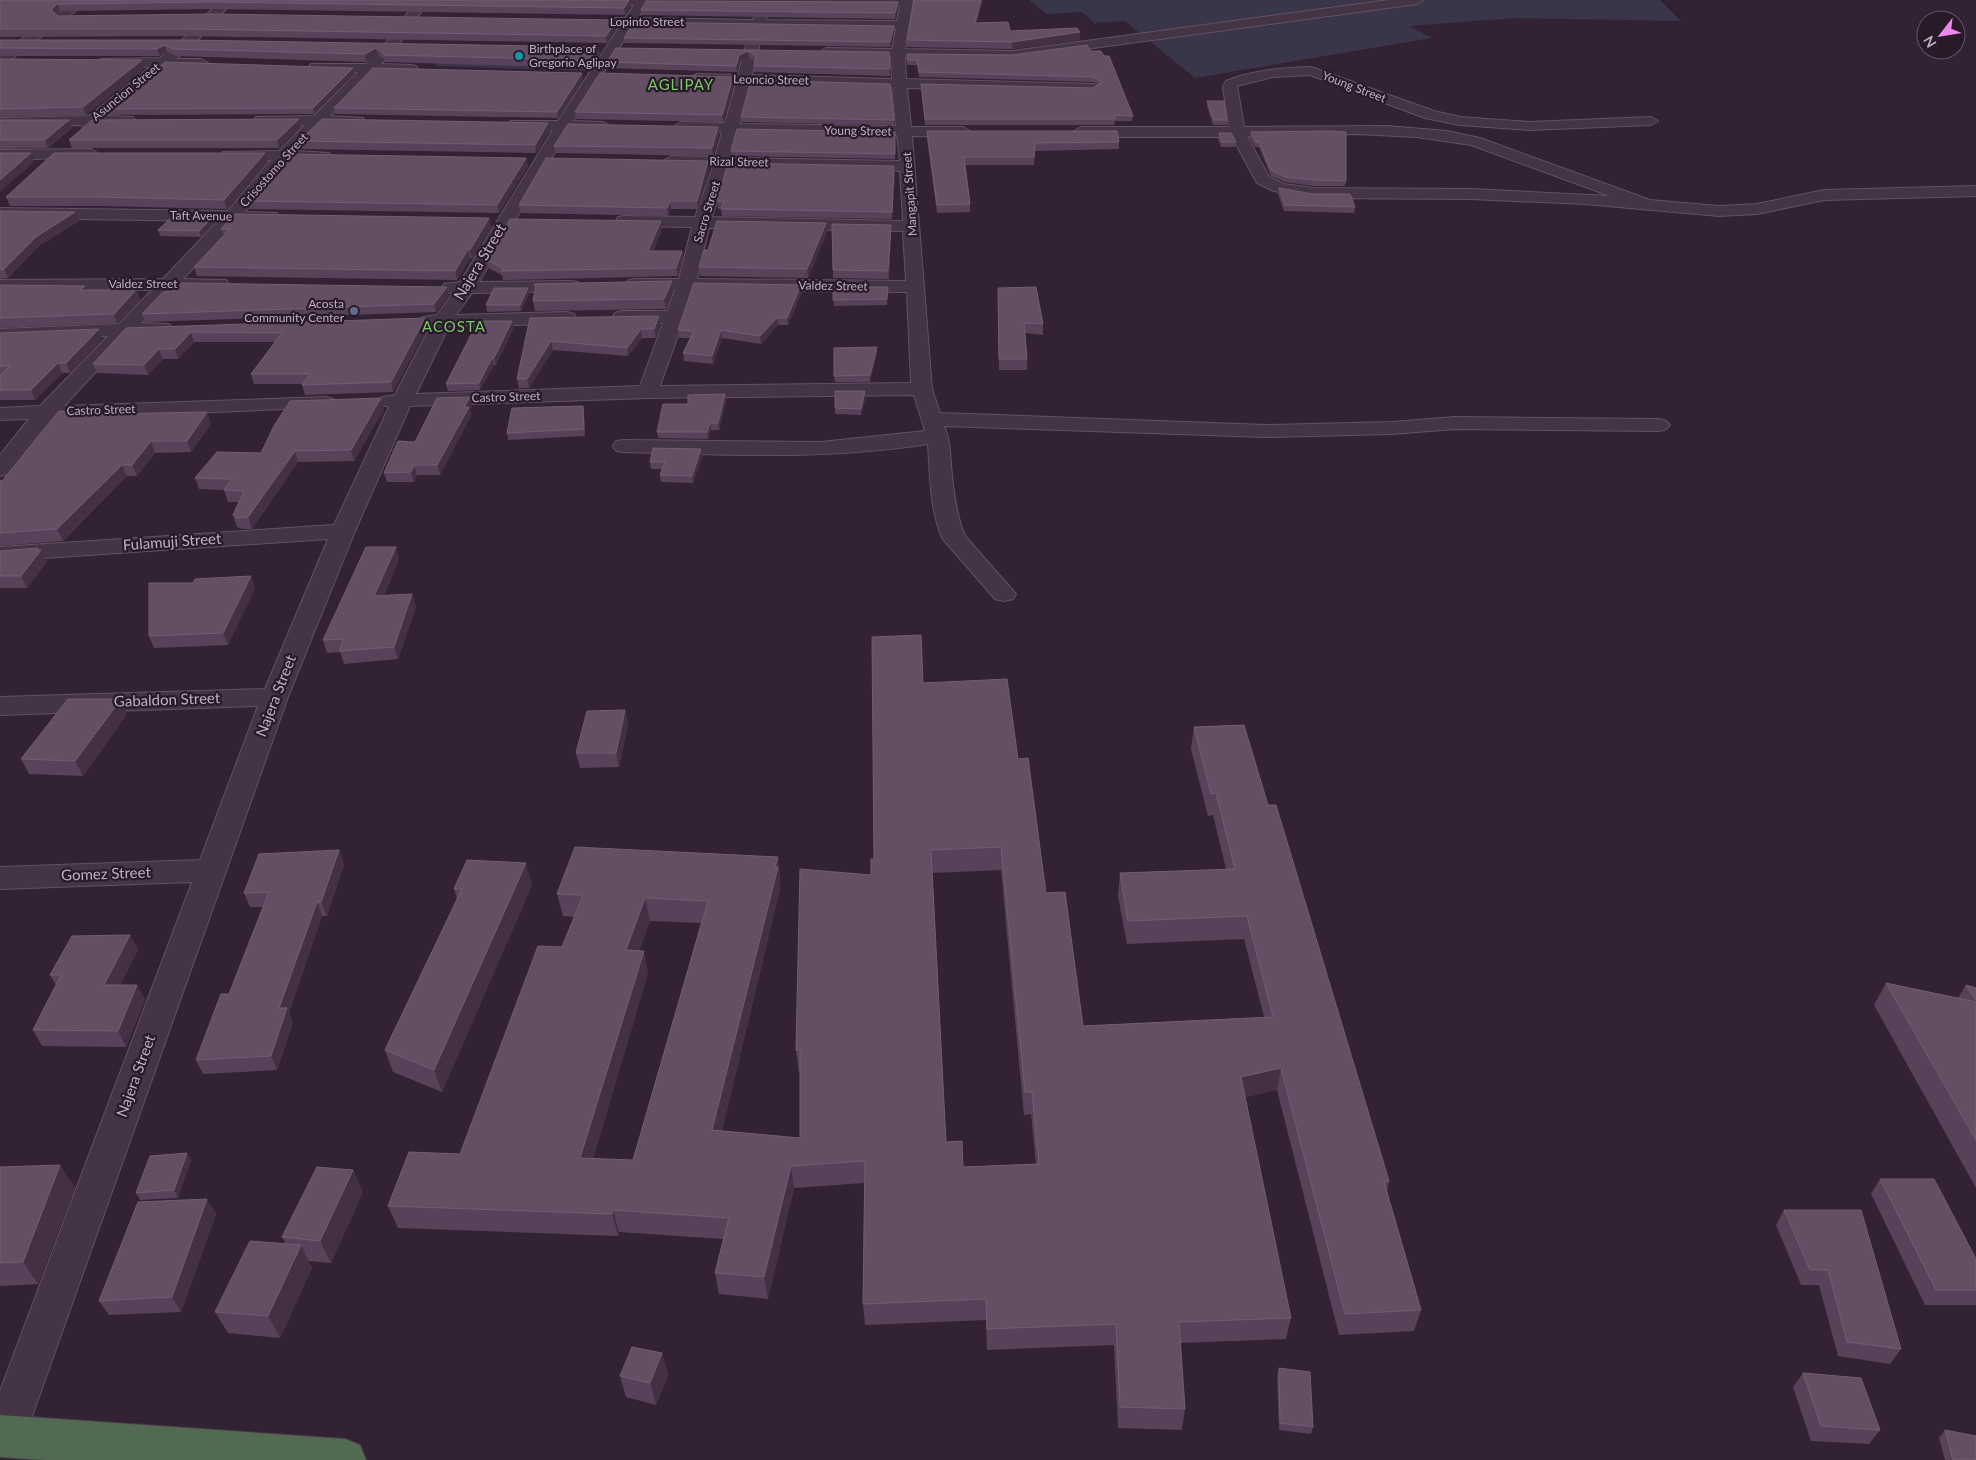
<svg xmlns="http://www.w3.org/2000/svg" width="1976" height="1460" font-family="Lato,sans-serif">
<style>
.green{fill:#393649}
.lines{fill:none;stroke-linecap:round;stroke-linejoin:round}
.minor-casing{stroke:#625263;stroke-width:2}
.highway-casing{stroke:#4b3c4c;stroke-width:2}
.minor{fill:#443445;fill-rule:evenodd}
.highway{fill:#526a52;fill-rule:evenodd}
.wall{fill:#584259;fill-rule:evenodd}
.shaded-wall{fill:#443045}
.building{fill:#634e64;stroke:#725d73;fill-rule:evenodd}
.culture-dot{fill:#0f9aa8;stroke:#281a29;stroke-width:2}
.service-dot{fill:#5c6f8a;stroke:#281a29;stroke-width:2}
.labels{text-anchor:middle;stroke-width:4.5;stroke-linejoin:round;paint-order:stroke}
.far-street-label{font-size:12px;fill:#c1aec2;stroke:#281a29}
.far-poi-label{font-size:12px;fill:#c1aec2;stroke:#281a29;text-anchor:start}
.far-quarter-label{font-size:15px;letter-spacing:1px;fill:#76c862;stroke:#281a29}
.street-label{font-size:15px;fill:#c1aec2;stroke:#281a29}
</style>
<rect width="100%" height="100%" fill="#332134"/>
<!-- green -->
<path class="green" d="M1029,0H1660L1681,21L1516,18L1409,26L1432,38L1195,78L1125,21L1094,23L1082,12L1047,14Z
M457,49L601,52L590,71L434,66Z"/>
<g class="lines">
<defs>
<path id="minor" d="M76,0H90L5,64L0,65V55Z
M221,0H234L193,45L176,59H201L208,63L206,66L166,67L107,116L133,117L135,120L133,123L96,125L87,129L80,125L0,126V118L89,116L150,67L106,66L99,62L101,59L160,58L183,39Z
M417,0H429L396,49L381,64L411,65L416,66L418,69L416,72H373L330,116L363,118L365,121L363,124L322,125L297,151L329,153L331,156L329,159L288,160L245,212L277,213L279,217L277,221L237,222L183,279L226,280L229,284L226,288L173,290L141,323L169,324L172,328L169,332L130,335L64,406L326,397L333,399L336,403L333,407L52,419L8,474L0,476V455L29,419L0,420V408L40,406L108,336L0,341V329L119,324L152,290H0V280L163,279L218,221L0,218V208L228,211L271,160H229L221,155L223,152L279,151L305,125L261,124L254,120L256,117L314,116L358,72L316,71L311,70L309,67L311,64H366L386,43Z
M618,0H913L905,49L1012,51L1389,0H1423L1417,4L1012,59L905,57L906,79L1093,84L1100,88L1093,92L907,88L911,127H963L971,132L963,137L912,136L932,389L940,413L1266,425L1392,422L1455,417L1659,419L1666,421L1670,425L1666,429L1659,431L1455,429L1392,434L1266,437L944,426C951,441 950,458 952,475C954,495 957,518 965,536L1016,594L1013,599L1004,601L995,599L942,538C930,509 930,475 928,444C827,460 726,455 624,452L616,451L613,446L616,441L624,440L821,442L925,431L914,395L648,398L410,406L355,531L288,697L25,1436L19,1451L4,1457L0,1455V1391L192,882L0,889V867L200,860L258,706L0,715V697L265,689L328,539L0,561V547L334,525L389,407L382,405L379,401L382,397L395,395L430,327L423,325L420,321L423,317L437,315L453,293L444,292L441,288L444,284L460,282L553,130L511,129L504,125L511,121H558L620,26L610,25L609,22L615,18H625L634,5L620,4ZM646,5L900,6L897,21L766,20L768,10L762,6L756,10L753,20L638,18ZM633,26L751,27L738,75L696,74L689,78L696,82L736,83L725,123L681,122L673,127L681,132H722L715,157L671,156L663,161L671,166L713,167L695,217L624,216L618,217L616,221L618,225L624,226L692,227L679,279H635L629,280L626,284L629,288L635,289L675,290L667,311H622L615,313L613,317L615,321L663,323L640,386L416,394L449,326L567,324L574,322L576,318L574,314L567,312L456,315L472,293L572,291L578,290L581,286L578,282L572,281L479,282L568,130H603L610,126L603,122L573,121ZM764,27L896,29L892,49L826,48L819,52L826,56L891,57L892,79L752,75ZM750,84L892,87L896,126L740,124ZM737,133L897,135L900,161L731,158ZM728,167L900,171L903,221L712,217ZM709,228L903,231L906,281L697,279ZM694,290L907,292L911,383L660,386Z
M1311,67L1434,111L1460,117L1529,122L1651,117L1658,121L1651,125L1529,130L1460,125L1425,118L1310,75L1273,77L1237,86L1244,127L1387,126L1447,131L1480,138L1650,200L1719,206L1757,204L1824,190L1976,186V196L1824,200L1757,214L1719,216L1585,204L1471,199L1313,198L1274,191L1257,183L1232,137H1081L1073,132L1081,127H1229L1223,87L1226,81C1253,70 1282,68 1311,67ZM1357,134L1417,137L1471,145L1610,196L1471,189L1313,188L1284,184L1269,177L1247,136Z
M91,149L99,154L97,157L0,160V150Z"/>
<path id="highway" d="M0,1415L345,1439L360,1445L366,1460H46L0,1457Z"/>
</defs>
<!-- minor casing -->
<use href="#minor" class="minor-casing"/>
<!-- highway casing -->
<use href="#highway" class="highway-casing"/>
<!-- minor -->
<use href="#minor" class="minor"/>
<!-- highway -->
<use href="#highway" class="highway"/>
</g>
<!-- wall -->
<path class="wall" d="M0,0H630V7L625,15L213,9L60,11L57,14L58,16L617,20L618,27L607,43L188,36L0,37Z
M898,2V8L895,19L641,15V10Z
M977,23L1010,31L1080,32V40L1012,49L907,47V40Z
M894,31L890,47L624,43V38Z
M0,40H186L600,55L591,68L385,62V59L378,55L366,62L176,56L167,52L160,56H0Z
M1087,45L1133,116L1132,121H1115L1114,125H925L921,84L1093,88L1098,85L1093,82L919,77L917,65H907V54L1012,55Z
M616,48L889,52L890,76L754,72V66L755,61L749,57L740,61L737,72L608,68L607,62Z
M0,59L142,60L145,68L86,115L0,117Z
M353,68L355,74L314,114L110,115L108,109Z
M583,80L558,118L335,114L334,108Z
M734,84L723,122L576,119L575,112Z
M1207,101L1227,120V125H1213L1207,106Z
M741,117L894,120V125L741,122Z
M0,120H69L72,128L48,148L0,149Z
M548,123L550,131L536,153L301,149L299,141Z
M301,127L279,148H72L69,140Z
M718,127L719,135L713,156L555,153L554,146Z
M927,131L1119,142V149L1035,151L1034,165H965L970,204V212L937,213L927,139Z
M895,132V159L731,156V151Z
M1251,132L1346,181L1345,186H1313L1285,182L1271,176L1259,147H1255L1250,138Z
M1219,133L1236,142L1235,147H1221L1218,139Z
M526,158L528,166L499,213L250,209L248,201Z
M708,161L709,169L698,209H671L668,216L520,213L519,205Z
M268,162L227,209L103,206H10L6,197Z
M895,173L892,219L722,216L721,209H718L717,201Z
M1279,188L1355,207L1354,213L1284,211L1278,194Z
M0,211L75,212L79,221L39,246L8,278L0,279Z
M489,218L491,227L472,259L470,258L457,280L197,276L194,267L224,236L221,229Z
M215,223L201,237L160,236L158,230Z
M662,229L653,251H682L683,259L678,276L503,280L502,275L488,268L487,260Z
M827,232L808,278L700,276L699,267L708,250Z
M891,233L889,279L833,278V270Z
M534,284L673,291L666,309L535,311L533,301L535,290Z
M0,285L87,290H136L140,300L117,323L0,328Z
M801,285L802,292L788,325H778L761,344L722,338L713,364L684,361L683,353L690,338H679L678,330Z
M833,287H888L887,305L834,306Z
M175,291L449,295L436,312L145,322L142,314Z
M529,294L521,311L487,312L486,305Z
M998,298L1043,324V335L1025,333L1027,359V370H999Z
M530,318L660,325L656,338H642L628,356L553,350L529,388H519L517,379Z
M512,321L514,327L496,365H494L480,390L448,391L446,384Z
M126,328H427L393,392L305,395L302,385L303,384H254L251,374L275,342H194L178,359H163L148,375L97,373L93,364Z
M0,333L102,339L70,373H62L35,400H0Z
M877,353L870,382H835L834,376Z
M725,394L726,401L719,430H711L708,439L658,438L657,432L688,404Z
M470,397L472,406L470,410L471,416L440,475H417L414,482H387L384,473L415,442Z
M866,397L861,415L835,414V408Z
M583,406L584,413L585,436L508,440L507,433Z
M384,409L354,461L298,462L252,529H242L237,527L233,515L239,502H228L224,490L199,489L195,478Z
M207,412L211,424L191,452L155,453L137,476H127L63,541L0,546V480L2,481L105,414Z
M701,449L702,456L693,483L661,482L660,475L662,469H651L650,462Z
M38,548L47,562L27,588H0V551Z
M399,559L384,595L412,594L416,607L398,659L344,664L340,652L327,653L323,640Z
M255,588L228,645L154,648L149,636Z
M923,683L1018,759L1046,893L1083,1026L1264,1017L1244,939L1127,944L1118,896L1120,873L1226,869L1213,815L1208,816L1191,749L1194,727L1268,805L1389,1181L1387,1191L1421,1310L1414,1331L1339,1335L1277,1090L1245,1097L1291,1318L1286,1339L1180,1343L1185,1409L1182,1430L1118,1428L1114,1345L987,1350L986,1320L865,1325L863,1304L864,1183L794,1188L768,1299L719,1294L715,1273L723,1239L619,1232L618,1236L398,1228L388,1206L460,1154L562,947L574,917L563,916L557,894L778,857L780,879V889L722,1131L800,1138V1073H799L796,1050L871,875L874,859ZM1001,870L1024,1115L1031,1114L1036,1164L963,1167L946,1142L932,873ZM650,921L701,923L633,1160L593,1159L648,973L639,951Z
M625,710L628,725L619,767L580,768L576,753Z
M127,714L83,776L29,774L21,759Z
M339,850L344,865L327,916H322L289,1013L293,1022L277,1070L203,1074L196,1060L229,994L263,907H250L244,893Z
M532,885L442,1092L393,1072L385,1050L457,899L454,889Z
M130,935L138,950L120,985H137L145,1000L126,1047L42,1046L33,1030L56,985L50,975Z
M1886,983L1958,998L1966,985L1976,988V1188L1874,1005Z
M191,1160L178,1198L140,1200L136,1193Z
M0,1167L75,1187L38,1284L0,1286Z
M353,1170L363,1192L331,1263L308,1261L312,1268L280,1338L228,1333L215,1312L286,1244L282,1237Z
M1880,1179L1976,1259V1305H1925L1871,1194Z
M1784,1210L1901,1349L1890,1364L1838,1356L1819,1285H1801L1776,1225Z
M216,1214L181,1312L109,1315L99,1301Z
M662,1353L668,1375L656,1405L626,1397L620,1376Z
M1279,1369L1313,1427L1311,1434L1279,1430L1277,1376Z
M1803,1373L1880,1430L1869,1444L1811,1441L1793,1387Z
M1945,1430L1976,1460H1945L1939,1438Z"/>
<!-- shaded-wall -->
<path class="shaded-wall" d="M630,0V7L625,15L624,8Z
M981,0H983L975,30V23Z
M898,2V8L895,19V13Z
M57,4L60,11L53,18L51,10Z
M617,20L618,27L607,43L606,36Z
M894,26V31L890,47V42Z
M1080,32V40L1012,49V42Z
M165,45L167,52L160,56L157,49Z
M598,47L600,55L591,68L590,60Z
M376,48L378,55L366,62L365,54Z
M748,51L749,57L740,61L737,72L736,66L739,55Z
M142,60L145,68L86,115L83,107Z
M353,68L355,74L314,114L313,108Z
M582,73L583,80L558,118L557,112Z
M733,77L734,84L723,122L722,115Z
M299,119L301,127L279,148L277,140Z
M69,120L72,128L48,148L45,140Z
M548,123L550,131L536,153L535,145Z
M718,127L719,135L713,156L712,148Z
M31,153L34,162L0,192V180Z
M265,153L268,162L227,209L224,200Z
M526,158L528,166L499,213L497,205Z
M708,161L709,169L698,209L697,201Z
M894,166L895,173L892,219V212Z
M670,201L671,209L668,216L667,208Z
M75,212L79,221L39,246L8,278L4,269L36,237Z
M213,217L215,223L201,237L199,231Z
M489,218L491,227L472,259L470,250Z
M661,221L662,229L649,259L648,251Z
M826,223L827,232L808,278L807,269Z
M891,225V233L889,279L888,271Z
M468,249L470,258L457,280L455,271Z
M682,251L683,259L678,276L676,268Z
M672,281L673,291L666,309L664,299Z
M801,285L802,292L788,325L787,318Z
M85,286L89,295L80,290Z
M447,287L449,295L436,312L434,304Z
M528,288L529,294L521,311L520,305Z
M136,290L140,300L117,323L114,314Z
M659,316L660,325L656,338L654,329Z
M425,318L427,328L393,392L391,382Z
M777,318L778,325L761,344L760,336Z
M512,321L514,327L496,365L494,358Z
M99,329L102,339L70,373L66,363Z
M641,329L642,338L628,356L627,348Z
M721,330L722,338L713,364L712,356Z
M191,332L194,342L178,359L175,349Z
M551,341L553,350L529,388L527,379Z
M877,347V353L870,382V375Z
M159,349L163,359L148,375L144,365Z
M492,358L494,365L480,390L479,383Z
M58,363L62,373L35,400L31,390Z
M865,391L866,397L861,415V409Z
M725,394L726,401L719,430L718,423Z
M470,397L472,406L470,410L471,416L440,475L437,465Z
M381,398L384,409L354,461L351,450Z
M583,406L584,413L585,436L584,429Z
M207,412L211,424L191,452L187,441Z
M710,423L711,430L708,439L707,432Z
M151,441L155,453L137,476L132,465Z
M701,449L702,456L693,483L692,476Z
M295,451L298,462L252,529L248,517Z
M122,465L127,476L63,541L57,529Z
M414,465L417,475L414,482L411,472Z
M396,547L399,559L378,608L374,596Z
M38,548L40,552L41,550L47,562L27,588L21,576L36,550Z
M251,576L255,588L228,645L223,633Z
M412,594L416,607L398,659L394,647Z
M121,699L127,714L83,776L75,761Z
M625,710L628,725L619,767L616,753Z
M339,850L344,865L327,916L321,902Z
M778,857L780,879V889L717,1152L712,1130Z
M526,863L532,885L442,1092L434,1070Z
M645,898L650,921L631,973L626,950Z
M317,902L322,916L289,1013L293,1022L277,1070L271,1056L279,1008Z
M130,935L138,950L112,1000L104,985Z
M644,951L648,973L587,1180L580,1158Z
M137,985L145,1000L126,1047L118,1031Z
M1281,1068L1277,1090L1237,1099L1241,1077Z
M187,1153L191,1160L178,1198L174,1190Z
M60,1165L75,1187L38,1284L23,1262Z
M791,1166L794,1188L768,1299L764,1277Z
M353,1170L363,1192L331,1263L320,1241Z
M207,1199L216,1214L181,1312L172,1297Z
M613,1210L619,1232L618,1236L612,1214Z
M301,1245L312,1268L280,1338L268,1316Z
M662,1353L668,1375L656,1405L650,1383Z"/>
<!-- building -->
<path class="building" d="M0,0H629L624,8L211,2L57,4L51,10L58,16L211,14L617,20L606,36L186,29H0Z
M914,0H981L975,23L1008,22L1010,31L1077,28L1080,32L1012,42L907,40Z
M646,1L898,2L895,13L641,10Z
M634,22L894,26L890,42L624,38Z
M0,40H186L598,47L590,60L384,55L383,52L376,48L365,54L173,49L165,45L157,49L0,48Z
M1087,45L1091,51H1101L1104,56H1109L1133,116L1114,115L1115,119H925L921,84L1093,88L1102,82L1093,77L919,72L917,60H907V54L1012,55Z
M616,48L889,52L890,69L754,66L756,56L748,51L739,55L736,66L607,62Z
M0,59L142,60L83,107L0,109Z
M165,62L353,68L313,108L108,109Z
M373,68L582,73L557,112L334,108Z
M600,73L733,77L722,115L575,112Z
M751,80L890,84L894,120L741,117Z
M1207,101H1224L1227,120H1214Z
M299,119L277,140H69L92,120Z
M322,119L548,123L535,145L299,141Z
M0,120H69L45,140H0Z
M568,124L718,127L712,148L554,146Z
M737,129L895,132V154L731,151Z
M927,131H1117L1119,142L1035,143L1034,157H964L970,204L937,205Z
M1328,131L1346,132V181L1314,180L1285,177L1271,170L1259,142H1256L1251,132Z
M1219,133H1231L1236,142H1222Z
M0,153H31L0,180Z
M54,153H265L224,200L100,197H6Z
M287,154L526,158L497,205L248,201Z
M546,158L708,161L697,201H670L667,208L519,205Z
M728,163L894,166L892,212L721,209L724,201H717Z
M1279,188L1313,194H1350L1355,207L1285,205Z
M0,211L75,212L36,237L4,269H0Z
M235,214L489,218L470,250L468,249L455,271L194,267L230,229H221Z
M173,216L213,217L199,231L158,230Z
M510,219L661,221L648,251H682L676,268L501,271L503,268L487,260Z
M717,221L826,223L807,269L699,267L704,250H708Z
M832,224L891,225L888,271L833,270Z
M672,281L664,299L533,301L536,285L534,284Z
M182,283L447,287L434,304L142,314L163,292L175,291Z
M694,283L801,285L787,318H777L760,336L721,330L712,356L683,353L694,331L678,330Z
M0,285L85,286L80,290H136L114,314L0,318Z
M833,287H888L887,299L833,300Z
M1036,287L1043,324L1024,323L1027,359H999L998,288Z
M494,288H528L520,305H486Z
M659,316L654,329H641L627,348L551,341L527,379H517L530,318Z
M425,318L391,382L302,385L310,374H251L282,333L191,332L175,349H159L144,365L93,364L126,328Z
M478,321H512L494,358H492L479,383L446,384Z
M99,329L66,363H58L31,390H0V376L10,366H0V333Z
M877,347L870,375L834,376V348Z
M835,391H865L861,409L835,408Z
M725,394L718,423H710L707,432H657L663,404H688V395Z
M470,397L464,407H469L437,465H414L411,472L384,473L398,441L415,442L437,398Z
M381,398L351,450L295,451L248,517L237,518L233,515L244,491L224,490L232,479L195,478L217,452L261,453L274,426L290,401Z
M583,406L584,429L507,433L512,408Z
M59,411L105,414L207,412L187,441H151L132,465H122L57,529L0,533V480L2,481Z
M653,448L701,449L692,476L660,475L665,462H650Z
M366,547H396L374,596L412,594L394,647L340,651L343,639L323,640Z
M38,548L36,550H41L21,576H0V551Z
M251,576L223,633L149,636V583H193L195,579Z
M921,635L923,683L1007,679L1018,759L1028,758L1046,893L1065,892L1083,1026L1273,1017L1247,916L1128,921L1120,873L1235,869L1216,793L1211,794L1194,727L1244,725L1268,805H1276L1389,1181L1384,1182L1421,1310L1345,1314L1281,1068L1241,1077L1291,1318L1179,1322L1185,1409L1120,1407L1116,1324L987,1329L986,1299L863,1304L865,1161L791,1166L764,1277L715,1273L729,1218L613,1210L612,1214L388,1206L409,1152L460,1154L538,946L562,947L583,895L557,894L575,847L778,857L775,867H778L712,1130L800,1138V1050H796L800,869L871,875V859H874L872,637ZM1001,847L1025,1092H1032L1039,1164L963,1167L962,1141L946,1142L931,850ZM645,898L708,901L633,1160L580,1158L644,951L626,950Z
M68,699H121L75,761L21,759Z
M625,710L616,753H576L587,711Z
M339,850L321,902H317L279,1008H287L271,1056L196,1060L221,994H229L269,892L244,893L259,854Z
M467,860L526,863L434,1070L385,1050L462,889H454Z
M130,935L104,985H137L118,1031L33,1030L61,975H50L72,936Z
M1886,983L1976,1002V1140Z
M1966,985L1976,988V1000Z
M187,1153L174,1190L136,1193L150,1156Z
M60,1165L23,1262L0,1263V1167Z
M317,1167L353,1170L320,1241L282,1237Z
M1880,1179H1934L1976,1259V1290H1936Z
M207,1199L172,1297L99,1301L138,1202Z
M1784,1210H1861L1901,1349L1847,1342L1828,1270H1810Z
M250,1241L301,1245L268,1316L215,1312Z
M632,1347L662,1353L650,1383L620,1376Z
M1279,1368L1310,1372L1313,1427L1280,1423Z
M1803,1373L1861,1378L1880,1430L1821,1426Z
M1945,1430L1976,1436V1460H1953Z"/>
<!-- markers -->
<circle class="culture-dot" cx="519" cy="56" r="5"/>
<circle class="service-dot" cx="354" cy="311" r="5"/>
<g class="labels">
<!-- far-street labels -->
<g class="far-street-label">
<text x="647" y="26">Lopinto Street</text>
<text transform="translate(771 80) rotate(1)" y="4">Leoncio Street</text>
<text transform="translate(1354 87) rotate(21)" y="4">Young Street</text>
<text transform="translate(126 92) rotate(-39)" y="4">Asuncion Street</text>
<text transform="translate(858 131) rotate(1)" y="4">Young Street</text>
<text transform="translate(739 162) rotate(1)" y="4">Rizal Street</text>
<text transform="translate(274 170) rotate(-48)" y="4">Crisostomo Street</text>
<text transform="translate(910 194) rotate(-94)" y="4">Mangapit Street</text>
<text transform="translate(707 212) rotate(-73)" y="4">Sacro Street</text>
<text transform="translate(201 216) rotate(1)" y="4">Taft Avenue</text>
<text x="143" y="288">Valdez Street</text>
<text transform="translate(833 286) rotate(1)" y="4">Valdez Street</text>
<text transform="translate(506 397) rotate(-2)" y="4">Castro Street</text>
<text transform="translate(101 410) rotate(-2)" y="4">Castro Street</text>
</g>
<!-- far-poi labels -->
<g class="far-poi-label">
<text x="529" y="53">Birthplace of<tspan x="529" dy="14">Gregorio Aglipay</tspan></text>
<text x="344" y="308" text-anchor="end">Acosta<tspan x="344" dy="14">Community Center</tspan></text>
</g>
<!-- far-quarter labels -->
<g class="far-quarter-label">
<text x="681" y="90">AGLIPAY</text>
<text x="454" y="332">ACOSTA</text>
</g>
<!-- street labels -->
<g class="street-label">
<text transform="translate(480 262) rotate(-59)" y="5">Najera Street</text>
<text transform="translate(172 542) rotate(-4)" y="5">Fulamuji Street</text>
<text transform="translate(276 696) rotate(-69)" y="5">Najera Street</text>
<text transform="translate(167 700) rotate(-2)" y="5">Gabaldon Street</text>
<text transform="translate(106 874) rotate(-2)" y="5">Gomez Street</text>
<text transform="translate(136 1076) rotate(-70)" y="5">Najera Street</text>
</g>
</g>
<!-- north arrow -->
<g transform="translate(1941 35) rotate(239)"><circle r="24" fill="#281a29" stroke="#655566"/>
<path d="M0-4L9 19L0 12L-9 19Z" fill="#ec87ed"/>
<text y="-8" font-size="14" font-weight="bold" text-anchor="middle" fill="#c1aec2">N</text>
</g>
</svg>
